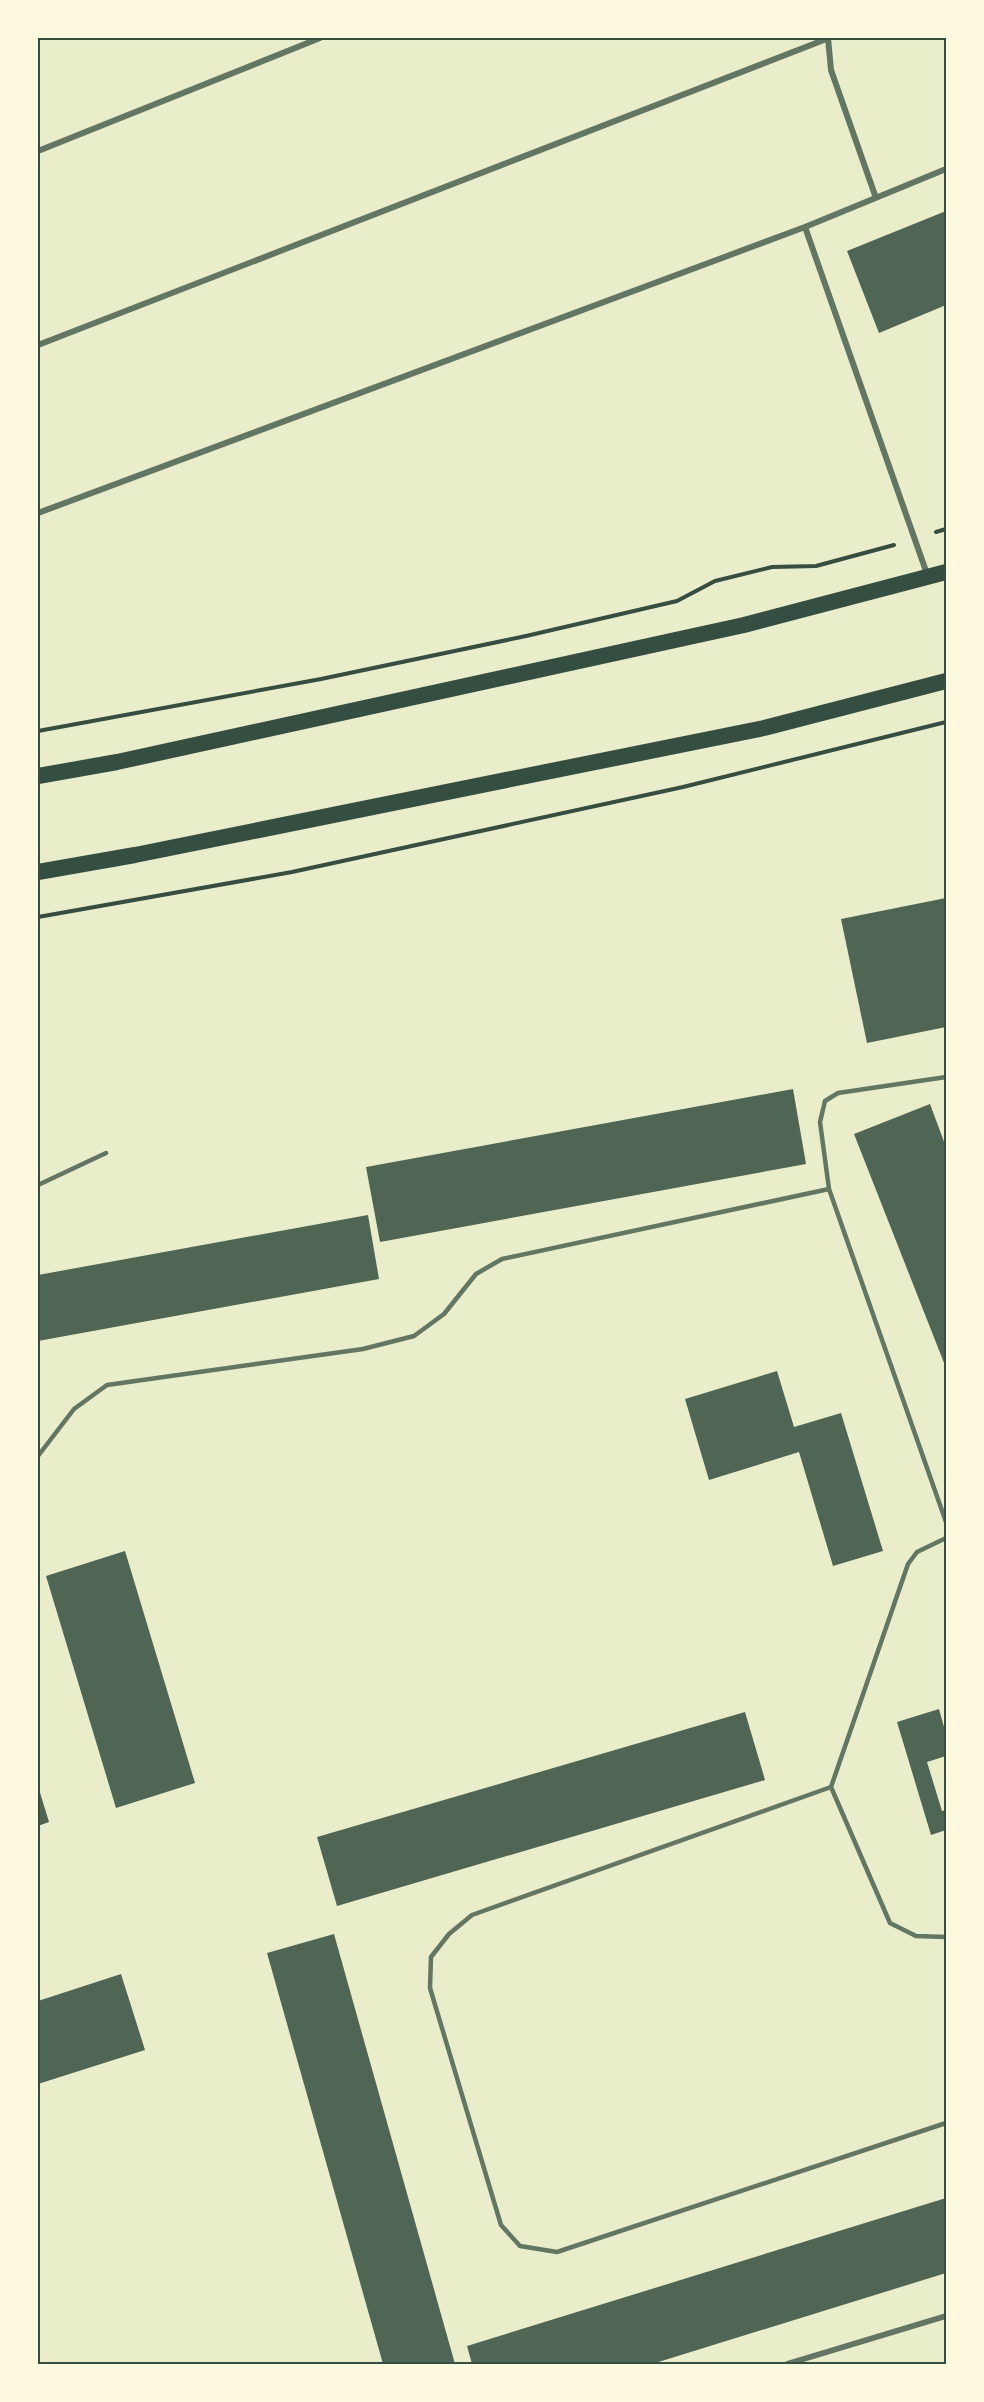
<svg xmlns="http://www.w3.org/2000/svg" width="984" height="2402" font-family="Lato,sans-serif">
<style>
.building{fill:#4f6655}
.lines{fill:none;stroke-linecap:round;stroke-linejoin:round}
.path{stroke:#344e41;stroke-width:4}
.service{stroke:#617663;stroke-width:4.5}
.minor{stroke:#617663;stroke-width:6}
.trunk{stroke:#344e41;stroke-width:16}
.neatline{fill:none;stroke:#344e41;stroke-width:2}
</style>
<rect width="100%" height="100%" fill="#e9edc9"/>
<!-- building -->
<path class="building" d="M946,211V305L879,333L847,251Z
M946,898V1027L867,1043L841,919Z
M793,1089L806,1164L380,1242L366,1167Z
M930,1104L946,1147V1368L854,1134Z
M368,1215L379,1279L38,1341V1275Z
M777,1371L794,1427L841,1413L883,1551L833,1566L799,1452L709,1480L685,1399Z
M125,1551L195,1783L116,1808L46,1576Z
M939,1709L946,1734V1756L927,1762L942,1811L946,1810V1830L931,1835L897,1722Z
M745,1712L765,1780L337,1906L317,1837Z
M38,1786L49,1822L38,1826Z
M334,1934L455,2364H383L267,1953Z
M121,1974L145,2050L38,2084V2001Z
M946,2198V2273L652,2364H472L467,2346Z"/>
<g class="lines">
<!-- path -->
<path class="path" d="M936,532L946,529
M38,731L321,679L526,636L677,601L715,581L772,567L816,566L894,545
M38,917L292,872L683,787L946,722"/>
<!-- service -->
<path class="service" d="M946,1077L838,1093L825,1101L820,1122L829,1189L946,1522
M38,1185L106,1153
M38,1456L74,1409L107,1385L363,1349L414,1336L444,1314L476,1274L502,1259L829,1189
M946,1538L917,1552L908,1564L831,1787L890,1923L916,1936L946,1937
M831,1787L472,1915L449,1934L431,1957L430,1988L501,2225L520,2246L557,2252L946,2123"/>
<!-- minor -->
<path class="minor" d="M828,38L831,70L876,198
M38,151L320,38
M805,227L927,574
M38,345L829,38
M38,513L805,227L946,169
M787,2364L946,2316"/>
<!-- trunk -->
<path class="trunk" d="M38,776L117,762L744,625L946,572
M38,872L135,855L764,728L946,681"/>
</g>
<!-- border -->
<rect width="984" height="2402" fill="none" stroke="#fefae0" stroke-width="78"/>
<rect x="39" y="39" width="906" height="2324" class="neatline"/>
</svg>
